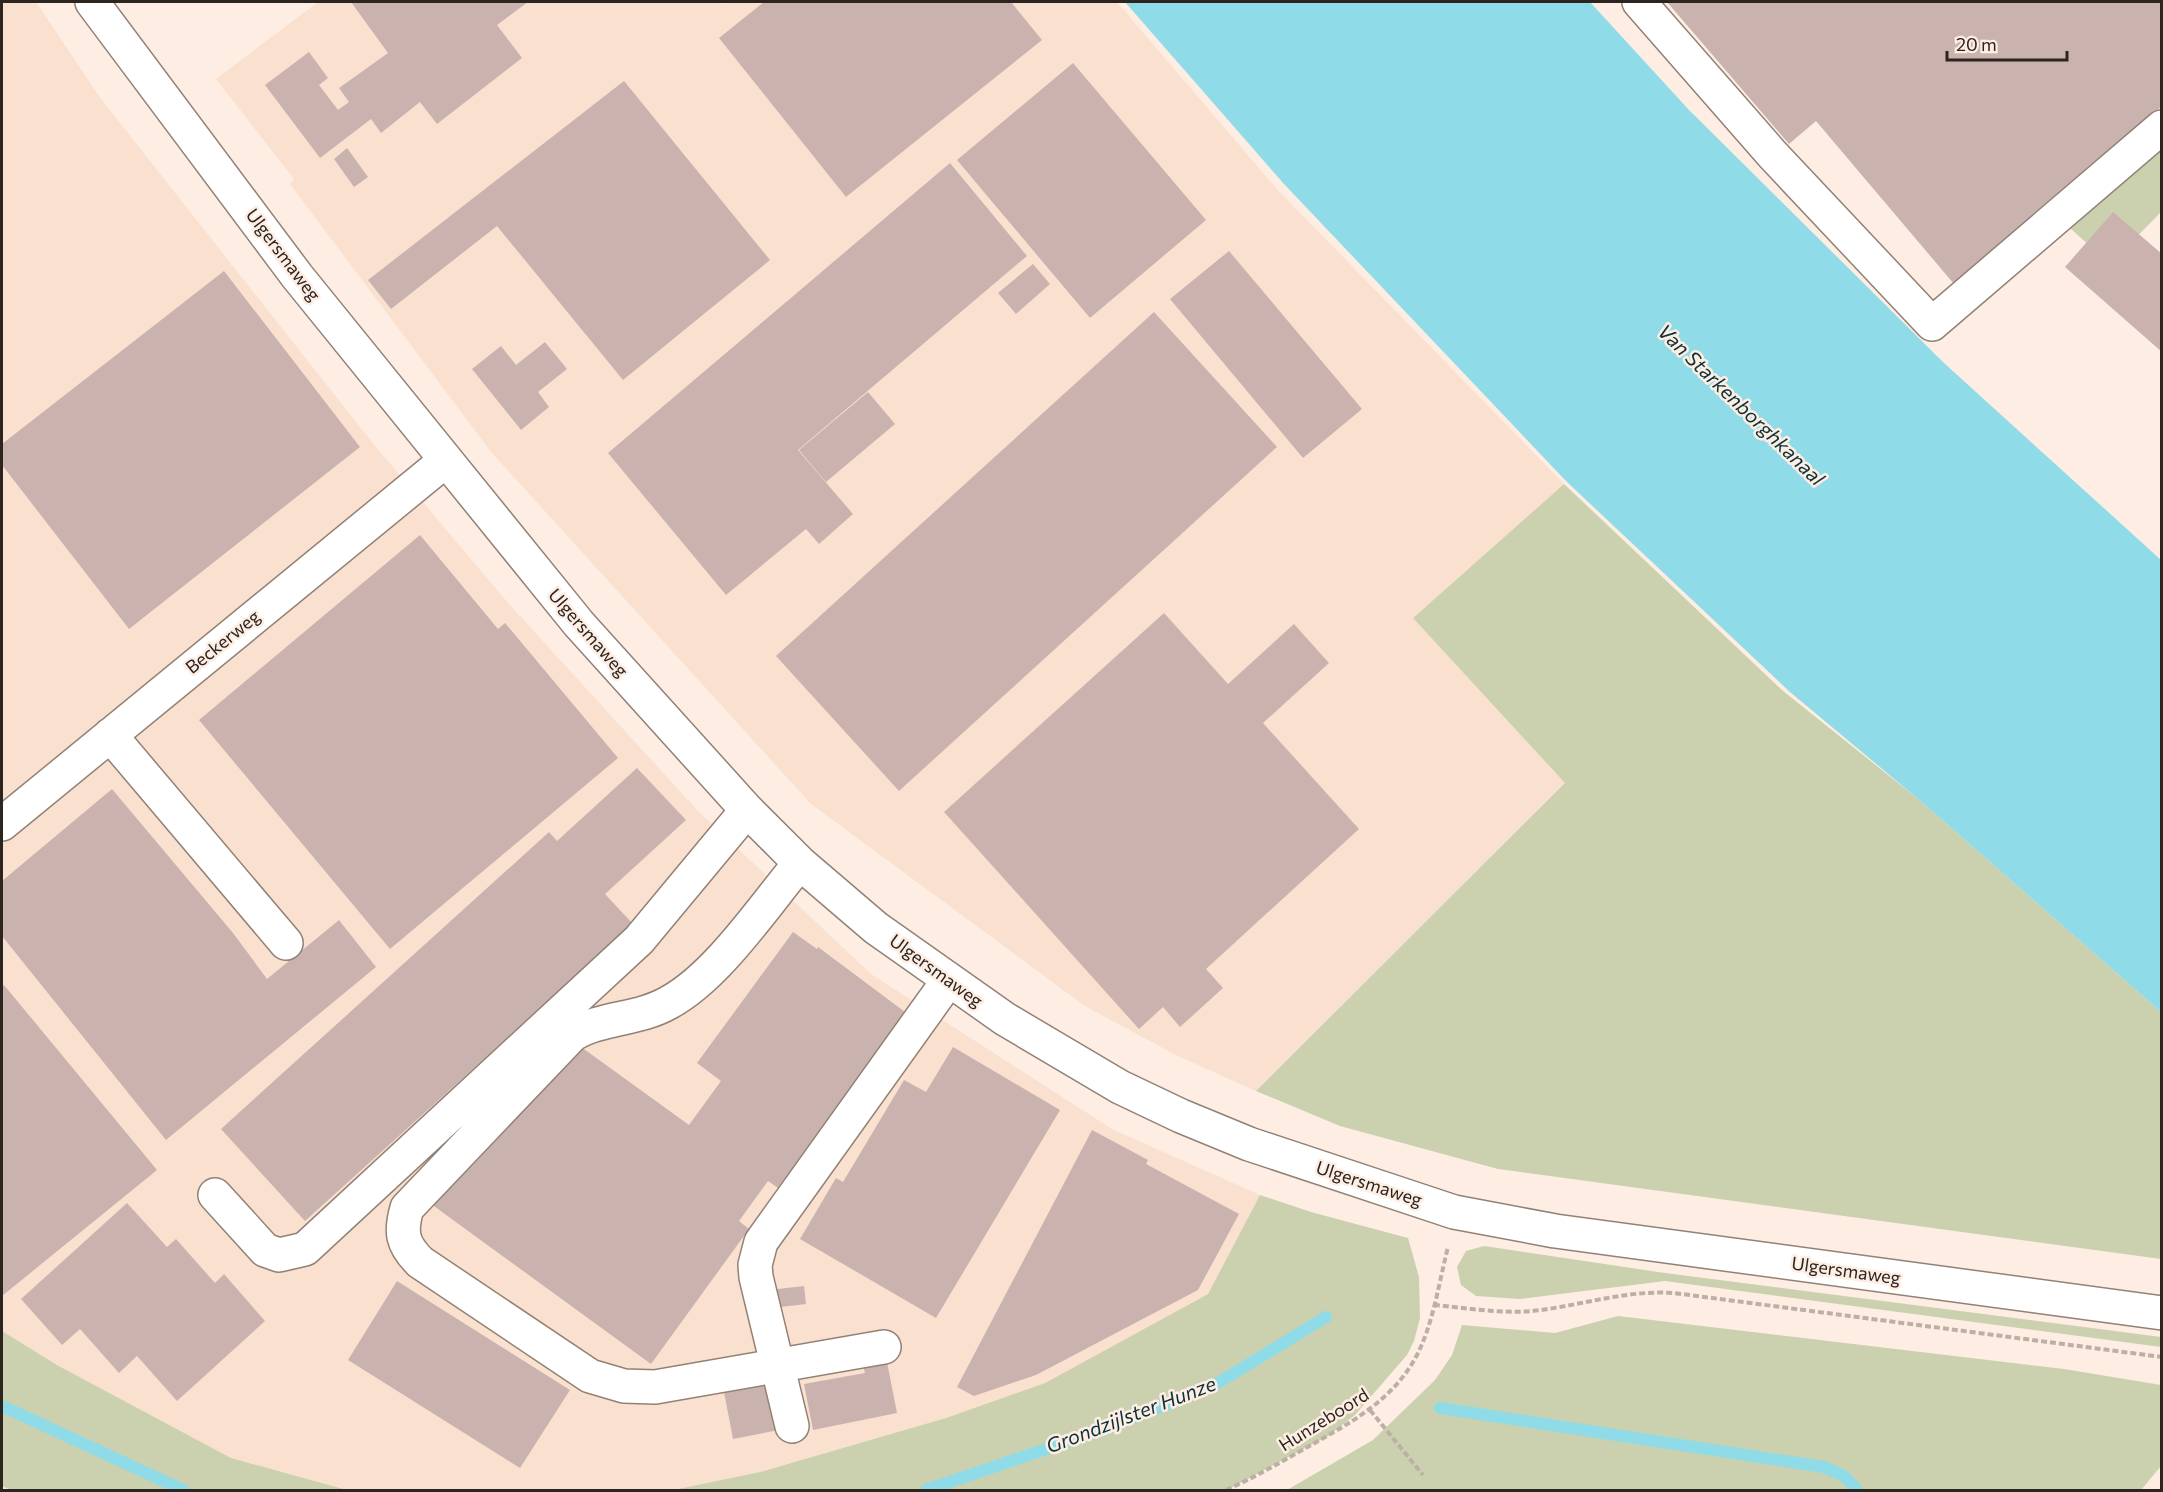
<svg xmlns="http://www.w3.org/2000/svg" width="2163" height="1492" font-family="Commissioner,sans-serif">
<style>
.built{fill:#fae0ce}
.green{fill:#cbd1af}
.water{fill:#8fdbe8}
.lines{fill:none;stroke-linecap:round;stroke-linejoin:round}
.stream{stroke:#8fdbe8;stroke-width:12}
.building{fill:#cab3af}
.minor-casing{stroke:#928175;stroke-width:36}
.path{stroke:#bcafa6;stroke-width:4;stroke-dasharray:6 3;stroke-linecap:butt}
.minor{stroke:#fff;stroke-width:33}
.labels{text-anchor:middle;stroke-width:5;stroke-linejoin:round;paint-order:stroke}
.street-label{font-size:18px;fill:#2b241f;stroke:#fdede3}
.water-label{font-size:20px;font-style:italic;fill:#0a3137;stroke:#fdede3}
</style>
<rect width="100%" height="100%" fill="#fdede3"/>
<!-- built -->
<path class="built" d="M2,2H36L101,99L371,441L509,604L698,811L871,974L1112,1129L1260,1195L1208,1294L1045,1383L946,1418L760,1472L673,1490H347L231,1458L57,1365L2,1331Z
M318,2H720L722,4L725,2H1117L1275,187L1564,484L1413,618L1565,783L1256,1091L1176,1055L1085,1006L811,804L492,453L290,184L294,179L216,79Z"/>
<!-- green -->
<path class="green" d="M2161,145V212L2110,264L2070,228Z
M1564,484L1783,691L1917,798L2161,1012V1259L1498,1169L1340,1126L1256,1091L1565,783L1413,618Z
M1260,1195L1311,1212L1408,1238L1419,1277L1420,1318L1414,1341L1407,1355L1355,1415L1328,1436L1227,1490H673L760,1472L946,1418L1045,1383L1208,1294Z
M1484,1246L1665,1273L2161,1337V1347L1665,1281L1520,1299L1476,1296L1461,1285L1457,1267L1466,1251Z
M1618,1316L2064,1369L2161,1385V1466L2141,1490H1287L1373,1440L1435,1380L1452,1355L1462,1325L1555,1333Z
M2,1331L57,1365L231,1458L347,1490H11L2,1486Z"/>
<!-- water -->
<path class="water" d="M1125,2H1590L1689,110L1944,363L2161,560V1012L1917,798L1790,692L1566,481L1284,184Z"/>
<g class="lines">
<!-- stream -->
<path class="stream" d="M2,1406L183,1490
M1440,1408L1824,1467L1844,1476L1857,1490
M926,1490L1108,1428L1213,1386L1326,1317"/>
</g>
<!-- building -->
<path class="building" d="M351,2H528L497,25L522,58L437,124L420,102L381,133L371,119L320,158L265,85L309,52L328,78L319,85L338,110L349,102L339,88L388,53Z
M764,2H1011L1042,40L846,197L719,38Z
M1667,2H2162V106L1954,284L1816,121L1789,144Z
M1073,63L1206,220L1090,318L957,160Z
M624,81L770,260L623,380L497,226L391,309L368,280Z
M347,148L368,177L354,187L334,159Z
M950,163L1027,256L798,450L853,514L819,544L806,529L726,595L608,453Z
M2113,212L2162,254V352L2065,267Z
M1229,251L1362,409L1303,458L1170,299Z
M1033,264L1050,284L1016,314L998,293Z
M224,271L360,447L129,629L2,465V444Z
M1154,312L1277,447L899,791L776,656Z
M545,342L567,369L538,392L549,407L521,430L472,369L501,346L516,365Z
M868,392L895,424L826,482L799,450Z
M420,535L498,629L505,623L618,758L390,949L199,720Z
M1164,613L1228,684L1294,624L1329,663L1263,723L1359,829L1206,969L1223,988L1180,1027L1163,1007L1139,1029L944,812Z
M637,768L686,820L605,894L633,924L305,1221L221,1129L549,832L557,841Z
M112,789L233,933L267,979L339,920L376,967L166,1140L2,936V881Z
M793,932L817,949L818,947L905,1012L778,1188L768,1181L739,1221L749,1229L651,1364L427,1201L577,1044L689,1125L721,1081L697,1063Z
M4,985L157,1170L2,1296V987Z
M953,1047L1060,1110L936,1318L800,1239L836,1178L843,1182L904,1080L926,1092Z
M1092,1130L1148,1160L1146,1164L1239,1214L1198,1290L1036,1375L974,1396L957,1387Z
M127,1203L167,1247L176,1239L215,1283L224,1274L265,1321L177,1401L137,1356L119,1373L80,1329L62,1345L21,1299Z
M397,1281L570,1390L520,1468L348,1360Z
M804,1286L806,1304L772,1308L769,1290Z
M886,1357L897,1413L813,1430L804,1384L865,1373L862,1362Z
M770,1383L779,1430L733,1439L724,1392Z"/>
<g class="lines">
<defs>
<path id="minor" d="M92,2L297,276L579,624L747,810L800,863L876,928L1005,1019L1120,1087L1181,1116L1249,1144L1454,1212L1555,1231L2162,1313
M1639,2L1772,154L1932,324L2162,127
M110,735L286,943
M2,824L445,461
M800,863C764,906 717,977 668,1003C638,1020 601,1017 572,1035L407,1208C400,1232 402,1244 420,1262L590,1376L624,1386L655,1387L884,1347
M215,1195L265,1250L279,1255L305,1249L639,940L747,810
M792,1426L756,1277L755,1265L761,1242L948,981"/>
</defs>
<!-- minor casing -->
<use href="#minor" class="minor-casing"/>
<!-- path -->
<path class="path" d="M1434,1305C1468,1308 1506,1315 1541,1310C1586,1304 1627,1290 1674,1293L2162,1357
M1370,1410L1423,1475
M1226,1490C1253,1478 1278,1464 1304,1449C1348,1424 1394,1401 1418,1353C1434,1320 1439,1282 1448,1247"/>
<!-- minor -->
<use href="#minor" class="minor"/>
</g>
<g class="labels">
<!-- street labels -->
<g class="street-label">
<text transform="translate(283 255) rotate(53)" y="6">Ulgersmaweg</text>
<text transform="translate(588 633) rotate(49)" y="6">Ulgersmaweg</text>
<text transform="translate(223 642) rotate(-39)" y="6">Beckerweg</text>
<text transform="translate(936 971) rotate(36)" y="6">Ulgersmaweg</text>
<text transform="translate(1369 1184) rotate(18)" y="6">Ulgersmaweg</text>
<text transform="translate(1846 1271) rotate(8)" y="6">Ulgersmaweg</text>
<text transform="translate(1324 1420) rotate(-32)" y="6">Hunzeboord</text>
</g>
<!-- water labels -->
<g class="water-label">
<text transform="translate(1741 405) rotate(44)" y="7">Van Starkenborghkanaal</text>
<text transform="translate(1131 1415) rotate(-21)" y="7">Grondzijlster Hunze</text>
</g>
</g>
<!-- border -->
<rect width="2163" height="1492" fill="none" stroke="#2b241f" stroke-width="6"/>
<!-- scale -->
<path d="M1947 51v9h120v-9" fill="none" stroke="#2b241f" stroke-width="3"/>
<text x="1956" y="51" font-size="18" fill="#2b241f" stroke="#fdede3" stroke-width="4.5" paint-order="stroke">20 m</text>
</svg>
